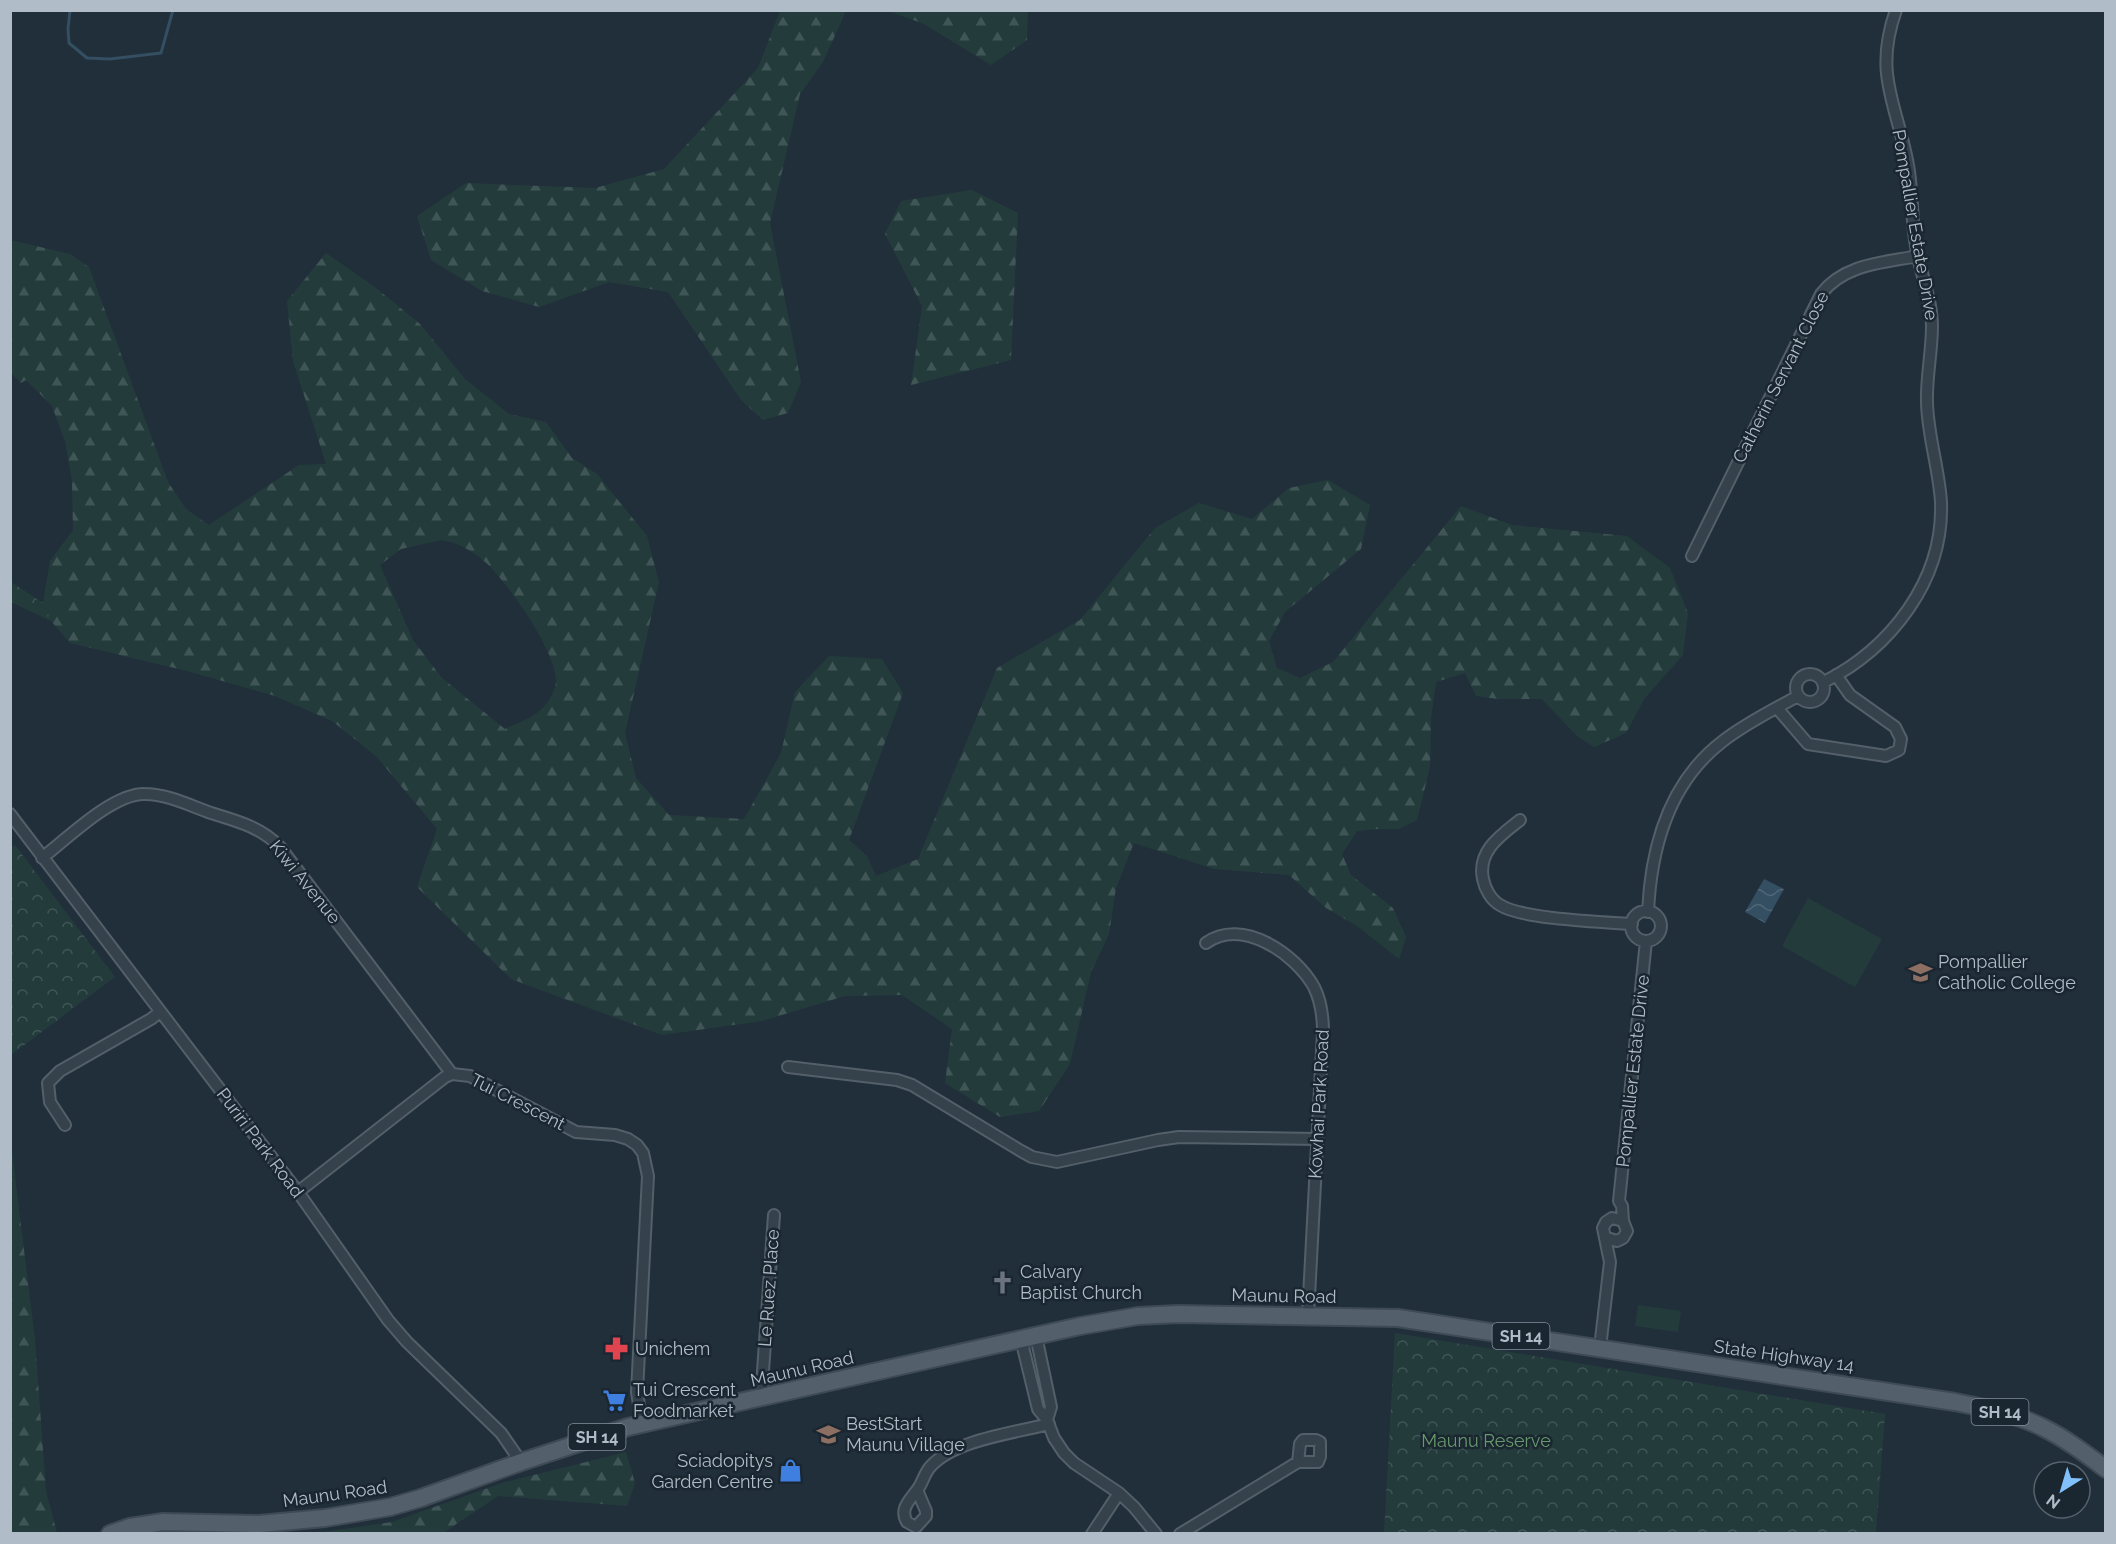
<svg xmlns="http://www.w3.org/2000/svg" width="2116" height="1544" font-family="Raleway,sans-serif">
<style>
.forest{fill:url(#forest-firs);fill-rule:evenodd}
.park{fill:url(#park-crowns)}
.pitch{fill:#233c3b}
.water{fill:url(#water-waves)}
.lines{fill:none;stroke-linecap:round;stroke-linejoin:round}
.stream{stroke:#344e62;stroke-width:3}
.street-casing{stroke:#535f69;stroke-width:14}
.primary-casing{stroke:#3e4a54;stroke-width:20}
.street{stroke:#35414b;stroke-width:10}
.primary{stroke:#53606b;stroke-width:16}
.labels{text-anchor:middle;stroke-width:5;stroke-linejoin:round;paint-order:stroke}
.shield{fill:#1a2630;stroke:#838f9a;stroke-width:1.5}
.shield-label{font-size:16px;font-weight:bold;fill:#b0bcc7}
.street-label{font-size:18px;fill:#b0bcc7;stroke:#1a2630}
.poi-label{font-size:18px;fill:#b0bcc7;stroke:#1a2630;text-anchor:start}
.park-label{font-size:18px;fill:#66996b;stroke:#1a2630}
</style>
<defs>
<pattern id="forest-firs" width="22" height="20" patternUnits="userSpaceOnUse" patternTransform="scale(1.5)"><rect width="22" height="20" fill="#233c3b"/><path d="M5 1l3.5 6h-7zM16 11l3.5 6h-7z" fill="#405656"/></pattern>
<pattern id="park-crowns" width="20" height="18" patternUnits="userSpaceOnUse" patternTransform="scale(1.5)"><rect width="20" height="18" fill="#233c3b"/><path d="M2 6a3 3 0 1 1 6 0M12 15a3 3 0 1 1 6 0" fill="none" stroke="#405656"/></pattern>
<pattern id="water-waves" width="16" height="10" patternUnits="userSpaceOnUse" patternTransform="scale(1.5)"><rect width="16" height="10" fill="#344e62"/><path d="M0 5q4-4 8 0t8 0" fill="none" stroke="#4f6677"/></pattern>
</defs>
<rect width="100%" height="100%" fill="#212f3b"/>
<!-- forest -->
<path class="forest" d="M780,11H846L823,62L800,94L770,223L801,382L788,413L763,420L741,400L668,292L609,282L539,307L482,291L431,260L417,216L466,183L595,188L664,169L758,68Z
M888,11H1028L1027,40L991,65L924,24Z
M972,190L1018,213L1011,360L911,385L922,306L885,234L901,201Z
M10,240L70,254L89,267L168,482L186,509L209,525L299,465L326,464L293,361L287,301L326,253L376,288L420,324L465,379L509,414L546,422L572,458L597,474L647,536L659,582L625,733L636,778L669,815L744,819L781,753L795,692L829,656L882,659L903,693L849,840L867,856L876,876L918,859L997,668L1080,620L1155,528L1199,503L1252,519L1289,488L1328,480L1370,505L1361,549L1285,612L1269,641L1277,668L1300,678L1333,662L1461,506L1512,525L1627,536L1670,568L1688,613L1683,655L1644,699L1626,733L1594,747L1577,736L1542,699H1498L1476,696L1465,673L1436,682L1431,719L1430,767L1417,820L1399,829H1378L1357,831L1342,854L1351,875L1393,908L1406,937L1399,959L1357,926L1326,908L1289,875L1214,869L1134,843L1116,888L1109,934L1091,972L1070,1064L1039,1111L1000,1117L945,1083L952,1029L902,995L845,996L762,1021L662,1035L511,979L417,887L437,829L376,756L332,721L275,696L187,671L70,643L51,621L43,603L50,561L73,530L72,481L65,441L52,406L26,380L21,383L11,373ZM441,540C459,543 471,550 485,562C505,579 564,660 555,687C546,714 529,718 505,729L442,678L413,640L380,565L401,549Z
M11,1143L35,1340L46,1491L57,1533H11Z
M626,1452L635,1483L627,1506L498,1496L443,1533H316L392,1522L502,1483Z"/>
<!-- park -->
<path class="park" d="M11,582L43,603L51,621L11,602Z
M15,845L115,977L11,1055L10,848Z
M1395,1333L1885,1414L1876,1533H1384Z"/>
<!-- pitch -->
<path class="pitch" d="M1808,898L1882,939L1855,987L1782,946Z
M1638,1305L1681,1311L1678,1332L1635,1326Z"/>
<!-- water -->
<path class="water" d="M1764,879L1784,889L1765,923L1745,912Z"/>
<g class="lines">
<!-- stream -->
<path class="stream" d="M70,10L68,29L69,43L87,58L110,59L161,53L173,10"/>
<defs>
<path id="street" d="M1692,556L1821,294C1844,264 1882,263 1918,256
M1796 688a14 14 0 1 1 28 0a14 14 0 1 1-28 0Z
M1824,682C1891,648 1944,580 1941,502C1939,469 1928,437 1927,403C1926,378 1932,352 1932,326C1932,299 1920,273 1916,246C1911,220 1913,192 1908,165C1897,104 1873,75 1896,10
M1777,708L1808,744L1886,756L1899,750L1901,739L1895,727L1850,695L1836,675
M10,814L298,1192L388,1320L407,1342L501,1433L521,1462
M1520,820C1501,835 1477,851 1483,879C1485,889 1491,900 1500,905C1521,919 1603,922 1632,924
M42,858C68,838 113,793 145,794C167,794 191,806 211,813C237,821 261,827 280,847L452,1074
M1631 926a15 15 0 1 1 30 0a15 15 0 1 1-30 0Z
M1648,912C1651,846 1669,782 1723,741C1746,723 1773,710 1798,696
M1206,943C1242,917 1296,954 1314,987C1321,1001 1323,1017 1323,1032L1308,1316
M788,1067L897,1080L912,1085L1021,1151L1032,1157L1057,1162L1158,1140L1179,1137L1317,1139
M65,1125L50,1102L48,1083L60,1071L151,1019L160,1012
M298,1192L445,1077L452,1074L470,1076L576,1132L615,1135L628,1139L637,1145L643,1153L648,1176L637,1392L642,1424
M1623,1221L1622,1206L1619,1201L1646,941
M1036,1336L1051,1407L1047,1420
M1021,1339L1038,1409L1047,1420L1054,1438L1064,1453L1074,1463L1119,1493L1134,1507L1156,1534
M1600,1348L1610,1262L1603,1228L1606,1222L1612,1218L1623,1221L1627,1231L1623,1238L1617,1241L1607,1238
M763,1397L762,1385L774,1215
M917,1490L926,1511V1516L916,1527L907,1522C899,1509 910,1500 917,1490C923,1483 924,1473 931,1466C955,1440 1014,1433 1049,1424
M1092,1534L1119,1493
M1180,1534L1298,1462H1318L1320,1457V1442L1316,1440H1303L1300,1444L1298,1462"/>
<path id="primary" d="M110,1534L130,1527L163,1522L259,1524L325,1518L390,1507L421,1498L521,1462L628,1427L1080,1326L1138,1316L1178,1314L1398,1318L1955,1402C1985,1408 2017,1414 2044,1428C2066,1439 2086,1454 2106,1469"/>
</defs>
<!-- street casing -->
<use href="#street" class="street-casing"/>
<!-- primary casing -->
<use href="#primary" class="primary-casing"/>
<!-- street -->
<use href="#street" class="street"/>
<!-- primary -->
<use href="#primary" class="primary"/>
</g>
<!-- icons -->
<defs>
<symbol id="school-bare" viewBox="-9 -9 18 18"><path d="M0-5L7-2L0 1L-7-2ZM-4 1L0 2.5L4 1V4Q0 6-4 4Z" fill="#8d6e63" stroke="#1a2630" stroke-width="2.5" paint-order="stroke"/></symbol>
<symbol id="church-bare" viewBox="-9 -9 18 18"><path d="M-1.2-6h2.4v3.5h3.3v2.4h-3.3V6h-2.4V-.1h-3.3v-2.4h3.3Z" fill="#6b7280" stroke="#1a2630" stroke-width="2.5" paint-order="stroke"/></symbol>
<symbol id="pharmacy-bare" viewBox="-9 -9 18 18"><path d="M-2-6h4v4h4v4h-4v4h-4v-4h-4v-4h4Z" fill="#e0444e" stroke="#1a2630" stroke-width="2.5" paint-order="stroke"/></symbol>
<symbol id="supermarket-bare" viewBox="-9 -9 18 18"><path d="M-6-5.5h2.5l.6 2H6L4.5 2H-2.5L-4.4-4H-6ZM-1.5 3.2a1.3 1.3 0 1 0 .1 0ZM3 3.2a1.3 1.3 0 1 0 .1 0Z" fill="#3f7fe0" stroke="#1a2630" stroke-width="2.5" paint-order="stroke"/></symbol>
<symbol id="shop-bare" viewBox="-9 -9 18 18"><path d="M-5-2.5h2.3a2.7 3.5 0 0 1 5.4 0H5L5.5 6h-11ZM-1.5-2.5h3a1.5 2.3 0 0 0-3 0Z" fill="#3f7fe0" stroke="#1a2630" stroke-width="2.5" paint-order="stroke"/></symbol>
</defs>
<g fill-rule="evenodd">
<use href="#school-bare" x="1904" y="956" width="33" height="33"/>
<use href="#church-bare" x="986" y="1266" width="33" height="33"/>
<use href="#pharmacy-bare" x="600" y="1332" width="33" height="33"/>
<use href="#supermarket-bare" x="598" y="1384" width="33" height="33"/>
<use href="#school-bare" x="812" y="1418" width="33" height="33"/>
<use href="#shop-bare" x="774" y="1454" width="33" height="33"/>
</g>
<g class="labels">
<!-- shield labels -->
<g class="shield">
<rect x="1492.5" y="1323" width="57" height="26" rx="4.5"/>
<rect x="1971.5" y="1399" width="57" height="26" rx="4.5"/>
<rect x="568.5" y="1424" width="57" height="26" rx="4.5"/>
</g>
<g class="shield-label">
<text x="1521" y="1342">SH 14</text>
<text x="2000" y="1418">SH 14</text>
<text x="597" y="1443">SH 14</text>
</g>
<!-- street labels -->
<g class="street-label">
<text transform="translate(1915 225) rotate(80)" y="6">Pompallier Estate Drive</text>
<text transform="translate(1781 377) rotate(-63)" y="6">Catherin Servant Close</text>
<text transform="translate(305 882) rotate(51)" y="6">Kiwi Avenue</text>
<text transform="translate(1633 1071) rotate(-84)" y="6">Pompallier Estate Drive</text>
<text transform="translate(518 1102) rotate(27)" y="6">Tui Crescent</text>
<text transform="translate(1319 1104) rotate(-87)" y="6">Kowhai Park Road</text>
<text transform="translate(260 1143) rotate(53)" y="6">Puriri Park Road</text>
<text transform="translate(769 1288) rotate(-86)" y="6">Le Ruez Place</text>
<text transform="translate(1284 1296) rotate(1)" y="6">Maunu Road</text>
<text transform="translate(1784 1356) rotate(8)" y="6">State Highway 14</text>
<text transform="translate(802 1369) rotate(-13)" y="6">Maunu Road</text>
<text transform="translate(335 1494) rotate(-8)" y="6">Maunu Road</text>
</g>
<!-- poi labels -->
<g class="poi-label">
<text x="1938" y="968">Pompallier<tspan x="1938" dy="21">Catholic College</tspan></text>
<text x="1020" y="1278">Calvary<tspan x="1020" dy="21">Baptist Church</tspan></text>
<text x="635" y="1355">Unichem</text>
<text x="633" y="1396">Tui Crescent<tspan x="633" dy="21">Foodmarket</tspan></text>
<text x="846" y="1430">BestStart<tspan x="846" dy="21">Maunu Village</tspan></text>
<text x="773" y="1467" text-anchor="end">Sciadopitys<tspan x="773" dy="21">Garden Centre</tspan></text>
</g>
<!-- park labels -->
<g class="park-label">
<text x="1486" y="1447">Maunu Reserve</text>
</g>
</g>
<!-- border -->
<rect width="2116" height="1544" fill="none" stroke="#b0bcc7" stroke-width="24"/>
<!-- north arrow -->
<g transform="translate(2062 1490) rotate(217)"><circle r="28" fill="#1a2630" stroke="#56626c" stroke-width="1.5"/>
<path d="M0-4.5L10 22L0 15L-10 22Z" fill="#81c0fb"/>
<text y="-9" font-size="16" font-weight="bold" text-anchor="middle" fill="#b0bcc7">N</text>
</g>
</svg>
